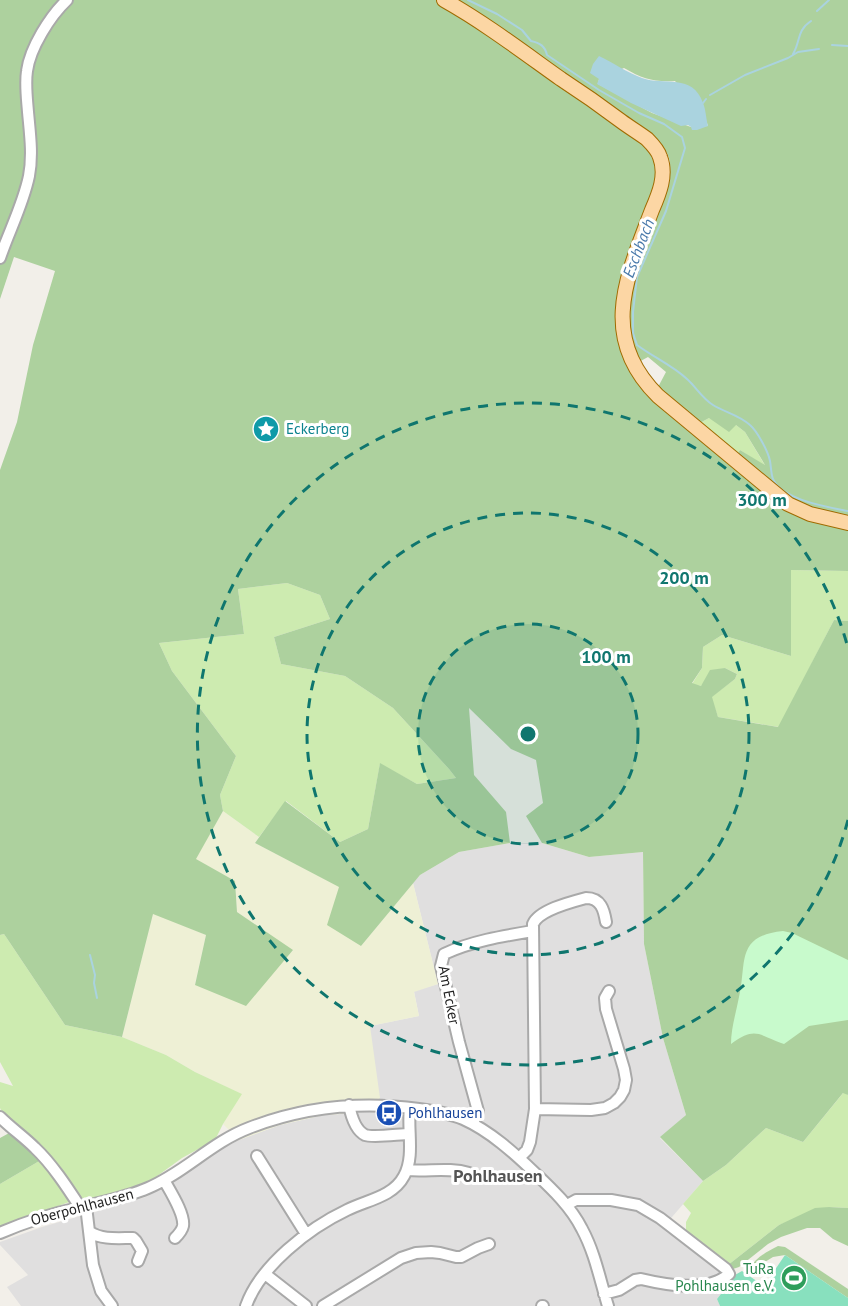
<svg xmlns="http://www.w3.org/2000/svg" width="848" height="1306" font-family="'PT Sans',sans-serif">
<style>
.residential{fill:#e0dfdf}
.farmland{fill:#eef0d5}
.grass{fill:#cdebb0}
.forest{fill:#add19e;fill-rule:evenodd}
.park{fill:#c8facc}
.pitch{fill:#88e0be}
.water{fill:#aad3df}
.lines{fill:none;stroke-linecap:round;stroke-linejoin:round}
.stream{stroke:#aad3df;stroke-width:2}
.minor-casing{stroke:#a9a9a9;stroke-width:14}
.major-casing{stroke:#a06b00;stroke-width:16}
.minor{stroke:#fff;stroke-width:10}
.major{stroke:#fcd6a4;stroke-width:14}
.ring{fill:none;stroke:#0f766e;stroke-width:3;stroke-dasharray:10 8}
.labels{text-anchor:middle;stroke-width:6;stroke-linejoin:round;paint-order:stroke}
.culture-label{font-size:15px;fill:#0d838f;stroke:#fff;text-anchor:start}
.street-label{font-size:15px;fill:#222;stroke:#fff}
.transit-label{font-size:15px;fill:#164399;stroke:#fff;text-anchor:start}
.leisure-label{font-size:15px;fill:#27864d;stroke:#fff;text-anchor:end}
.water-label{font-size:16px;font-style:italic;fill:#4a7aab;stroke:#fff}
.quarter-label{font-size:18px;font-weight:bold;fill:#555;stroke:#fff}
.centre{fill:#0f766e;stroke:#fff;stroke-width:3}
.ring-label{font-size:18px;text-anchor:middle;font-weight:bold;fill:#0f766e;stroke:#fff;stroke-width:6;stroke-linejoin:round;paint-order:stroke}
</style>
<rect width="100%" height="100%" fill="#f2efe9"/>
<!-- residential -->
<path class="residential" d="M510,843H542L589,857L643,852L644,944L663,1038L686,1115L660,1138L703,1181L666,1224L725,1271L719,1284L724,1290L717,1299L720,1306H21L7,1287L28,1275L0,1245V1242L42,1227L146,1197L182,1176L214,1153L239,1140L280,1125L324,1115L357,1113L370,1026L419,1016L414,991L438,984L413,883L420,875L459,852Z"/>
<!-- farmland -->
<path class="farmland" d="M223,811L259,837L255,843L340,887L361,946L413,883L438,984L414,992L419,1016L370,1026L380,1098L357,1113L324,1115L280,1125L239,1140L223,1124L241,1094L195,1072L166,1055L122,1037L153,913L206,935L195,984L203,987L293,951L237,912L235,881L195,859Z"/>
<!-- grass -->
<path class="grass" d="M709,418L736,425L745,432L766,467L740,450L736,456L698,424Z
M791,570L848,571V621L834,620L779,727L718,717L711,697L735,679L737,674L725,668L701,686L692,684L702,668L703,647L722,635L791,656Z
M287,583L320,595L330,619L274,637L281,664L345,676L393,708L449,769L456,778L417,784L380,764L368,829L340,842L286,801L259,837L223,811L220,795L236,756L172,671L159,643L244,634L238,589Z
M4,934L65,1025L122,1037L166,1055L195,1072L242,1094L223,1124L215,1140L182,1158L149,1182L98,1197L72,1201L0,1227V1184L41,1160L11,1132L0,1108V1082L13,1086L0,1062V935Z
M844,1092L848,1095V1208L829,1207L779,1225L728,1265L686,1231V1222L691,1213L683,1204L703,1181L726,1165L766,1128L803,1142Z"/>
<!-- forest -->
<path class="forest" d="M0,0H436L453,10L637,137L651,153L656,167L657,180L630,254L627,361L760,487L848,527V571L791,570V656L722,635L703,647L702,668L692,683L701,686L710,670L725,668L737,674L735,679L712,697L718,717L778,727L834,620L848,621V1095L843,1093L803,1142L766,1128L726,1165L703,1181L660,1137L686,1115L663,1038L644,944L643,852L589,857L542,843L526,816L543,803L536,760L511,749L469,708L474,775L506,812L510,843L459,852L420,875L361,946L327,925L339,887L255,843L285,801L340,842L368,829L380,763L417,784L456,778L449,769L393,708L345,676L281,664L274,637L330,619L320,595L287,583L238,589L244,634L159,643L172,671L236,756L220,795L223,811L196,859L235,881L237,912L293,950L246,1006L195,985L206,935L153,914L122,1037L65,1025L4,934L0,935V470L17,422L33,345L55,271L14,257L0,299Z
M452,0H848V520L797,505L736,456L740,450L765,465L745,432L736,425L729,432L709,418L698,424L657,389L666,372L648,357L637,363L627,319L638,258L669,179C673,156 667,149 650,135ZM624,68C643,79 653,82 675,81L705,117L708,126L691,127L652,113L598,84L599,79Z
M11,1132L41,1160L0,1184V1138Z
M829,1207L848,1208V1246L833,1239L820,1228H807L781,1237L768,1244L739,1267L733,1269L728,1265L779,1225L815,1208Z
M778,1246L785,1247L848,1289V1298L785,1255L773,1257L755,1268H750C755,1258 768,1251 778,1246Z"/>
<!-- park -->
<path class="park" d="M783,931L792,933L848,960V1020L809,1026L784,1044C758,1035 756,1026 731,1044C731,1028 736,1013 739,997C747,963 735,936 783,931Z"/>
<!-- pitch -->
<path class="pitch" d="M785,1255L848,1298V1306H720L717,1299L724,1290L719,1284L742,1271L764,1286Z"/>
<!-- water -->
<path class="water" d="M599,56C612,62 628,73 642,78C664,86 693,73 703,103C706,110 706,119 708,126L697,130H692L691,127L688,125L681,126L631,103L597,84L599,79L590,73L593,64Z"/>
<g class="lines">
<!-- stream -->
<path class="stream" d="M468,0L497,14L522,30L531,41C540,43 545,46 547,55L599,90L639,113L664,124L682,137L685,148L666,211L637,277L633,312V333L637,345C653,357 672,365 687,379C696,387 702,398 713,405C724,412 739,415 750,425C757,431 768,451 770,461C771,466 771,474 773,479C782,500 828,507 848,511
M817,11L829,0
M832,45L848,46
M793,54C801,41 796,31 811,21
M710,95L745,75L788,58L798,52L819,49
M703,103L706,99
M90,955L95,975L94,983L97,998"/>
<defs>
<path id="minor" d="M0,258C9,231 23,205 29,176C33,155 30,134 28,112C27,99 25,84 27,71C30,48 50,16 67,0
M349,1105C351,1115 355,1130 365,1135C373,1138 400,1134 409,1134
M535,1109L591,1110L605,1108L614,1103L620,1097L624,1090L626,1080L624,1069L606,1009L605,998L609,991
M0,1117C11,1128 24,1137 35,1148C52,1164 67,1187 80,1207
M473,1123L478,1111L459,1042L441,966L444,954C472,941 503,936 533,931
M257,1156L306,1234
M519,1158L527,1150L530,1142L535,1109L533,924C539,910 571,902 586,898C601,898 604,910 606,922
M407,1170C428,1172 449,1167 469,1173
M164,1180C170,1191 185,1214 183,1226C182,1231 178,1235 175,1238
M567,1205L576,1200H611L638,1205L660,1218L726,1269L729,1274C708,1293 666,1285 641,1279L635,1280L619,1290L604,1294
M86,1206L93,1265L101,1291L112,1306
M90,1232C102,1240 118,1238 133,1238L136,1241L142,1251L138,1261
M0,1233C25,1222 51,1214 78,1208C101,1202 125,1198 148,1188C184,1173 212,1142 249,1128C303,1107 361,1101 419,1109C434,1111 449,1113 463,1119C490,1131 514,1153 535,1173C553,1190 571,1207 582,1229C595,1253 600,1280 608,1306
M265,1274L306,1306
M246,1306C260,1266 309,1228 347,1210C367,1200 393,1197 404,1176C415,1157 407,1128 410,1108
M323,1306L401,1258L416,1253L431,1252L440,1253L456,1257H461L478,1248L489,1244
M542,1306H543"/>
<path id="major" d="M444,0C485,23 523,52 561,79C581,92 601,106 621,121C629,127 639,133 647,139C652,144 658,150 660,157C667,175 659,194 652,210C627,276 598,337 658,396L788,504L810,514L848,523"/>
</defs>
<!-- minor casing -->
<use href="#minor" class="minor-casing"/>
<!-- major casing -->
<use href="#major" class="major-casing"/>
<!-- minor -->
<use href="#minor" class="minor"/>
<!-- major -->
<use href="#major" class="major"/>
</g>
<!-- distance rings -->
<circle cx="528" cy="734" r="110" fill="#0f766e" fill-opacity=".12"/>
<g class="ring">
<circle cx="528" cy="734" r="110"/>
<circle cx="528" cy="734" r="221"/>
<path d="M848 820A331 331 0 1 1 848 648"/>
</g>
<!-- icons -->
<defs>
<symbol id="sight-disc" viewBox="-11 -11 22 22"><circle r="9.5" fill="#0f9aa8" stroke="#fff"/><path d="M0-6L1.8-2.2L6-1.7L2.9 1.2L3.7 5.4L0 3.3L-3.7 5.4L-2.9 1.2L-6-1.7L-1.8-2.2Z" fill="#fff"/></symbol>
<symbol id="bus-disc" viewBox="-11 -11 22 22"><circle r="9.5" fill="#1a4fb4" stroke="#fff"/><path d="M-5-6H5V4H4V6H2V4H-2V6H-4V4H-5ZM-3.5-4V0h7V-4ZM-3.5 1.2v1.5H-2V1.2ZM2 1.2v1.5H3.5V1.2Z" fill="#fff"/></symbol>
<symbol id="stadium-disc" viewBox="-11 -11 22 22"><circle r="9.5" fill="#2e9e5b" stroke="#fff"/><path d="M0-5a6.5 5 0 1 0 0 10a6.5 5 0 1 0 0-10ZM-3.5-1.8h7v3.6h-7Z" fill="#fff"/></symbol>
</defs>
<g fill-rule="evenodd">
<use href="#sight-disc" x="251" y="414" width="30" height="30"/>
<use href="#bus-disc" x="374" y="1098" width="30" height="30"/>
<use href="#stadium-disc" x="779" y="1263" width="30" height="30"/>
</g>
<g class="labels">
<!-- culture labels -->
<g class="culture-label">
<text x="286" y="434">Eckerberg</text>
</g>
<!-- street labels -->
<g class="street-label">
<text transform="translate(449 995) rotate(79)" y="5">Am Ecker</text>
<text transform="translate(82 1207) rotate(-15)" y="5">Oberpohlhausen</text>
</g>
<!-- transit labels -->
<g class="transit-label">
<text x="408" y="1118">Pohlhausen</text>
</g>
<!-- leisure labels -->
<g class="leisure-label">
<text x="774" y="1274">TuRa<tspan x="774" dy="17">Pohlhausen e.V.</tspan></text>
</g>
<!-- water labels -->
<g class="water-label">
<text transform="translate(638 248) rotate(-69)" y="6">Eschbach</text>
</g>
<!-- quarter labels -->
<g class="quarter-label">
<text x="498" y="1182">Pohlhausen</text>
</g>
</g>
<circle cx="528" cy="734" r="9" class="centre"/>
<g class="ring-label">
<text x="762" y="506">300 m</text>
<text x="684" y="584">200 m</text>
<text x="606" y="663">100 m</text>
</g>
</svg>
